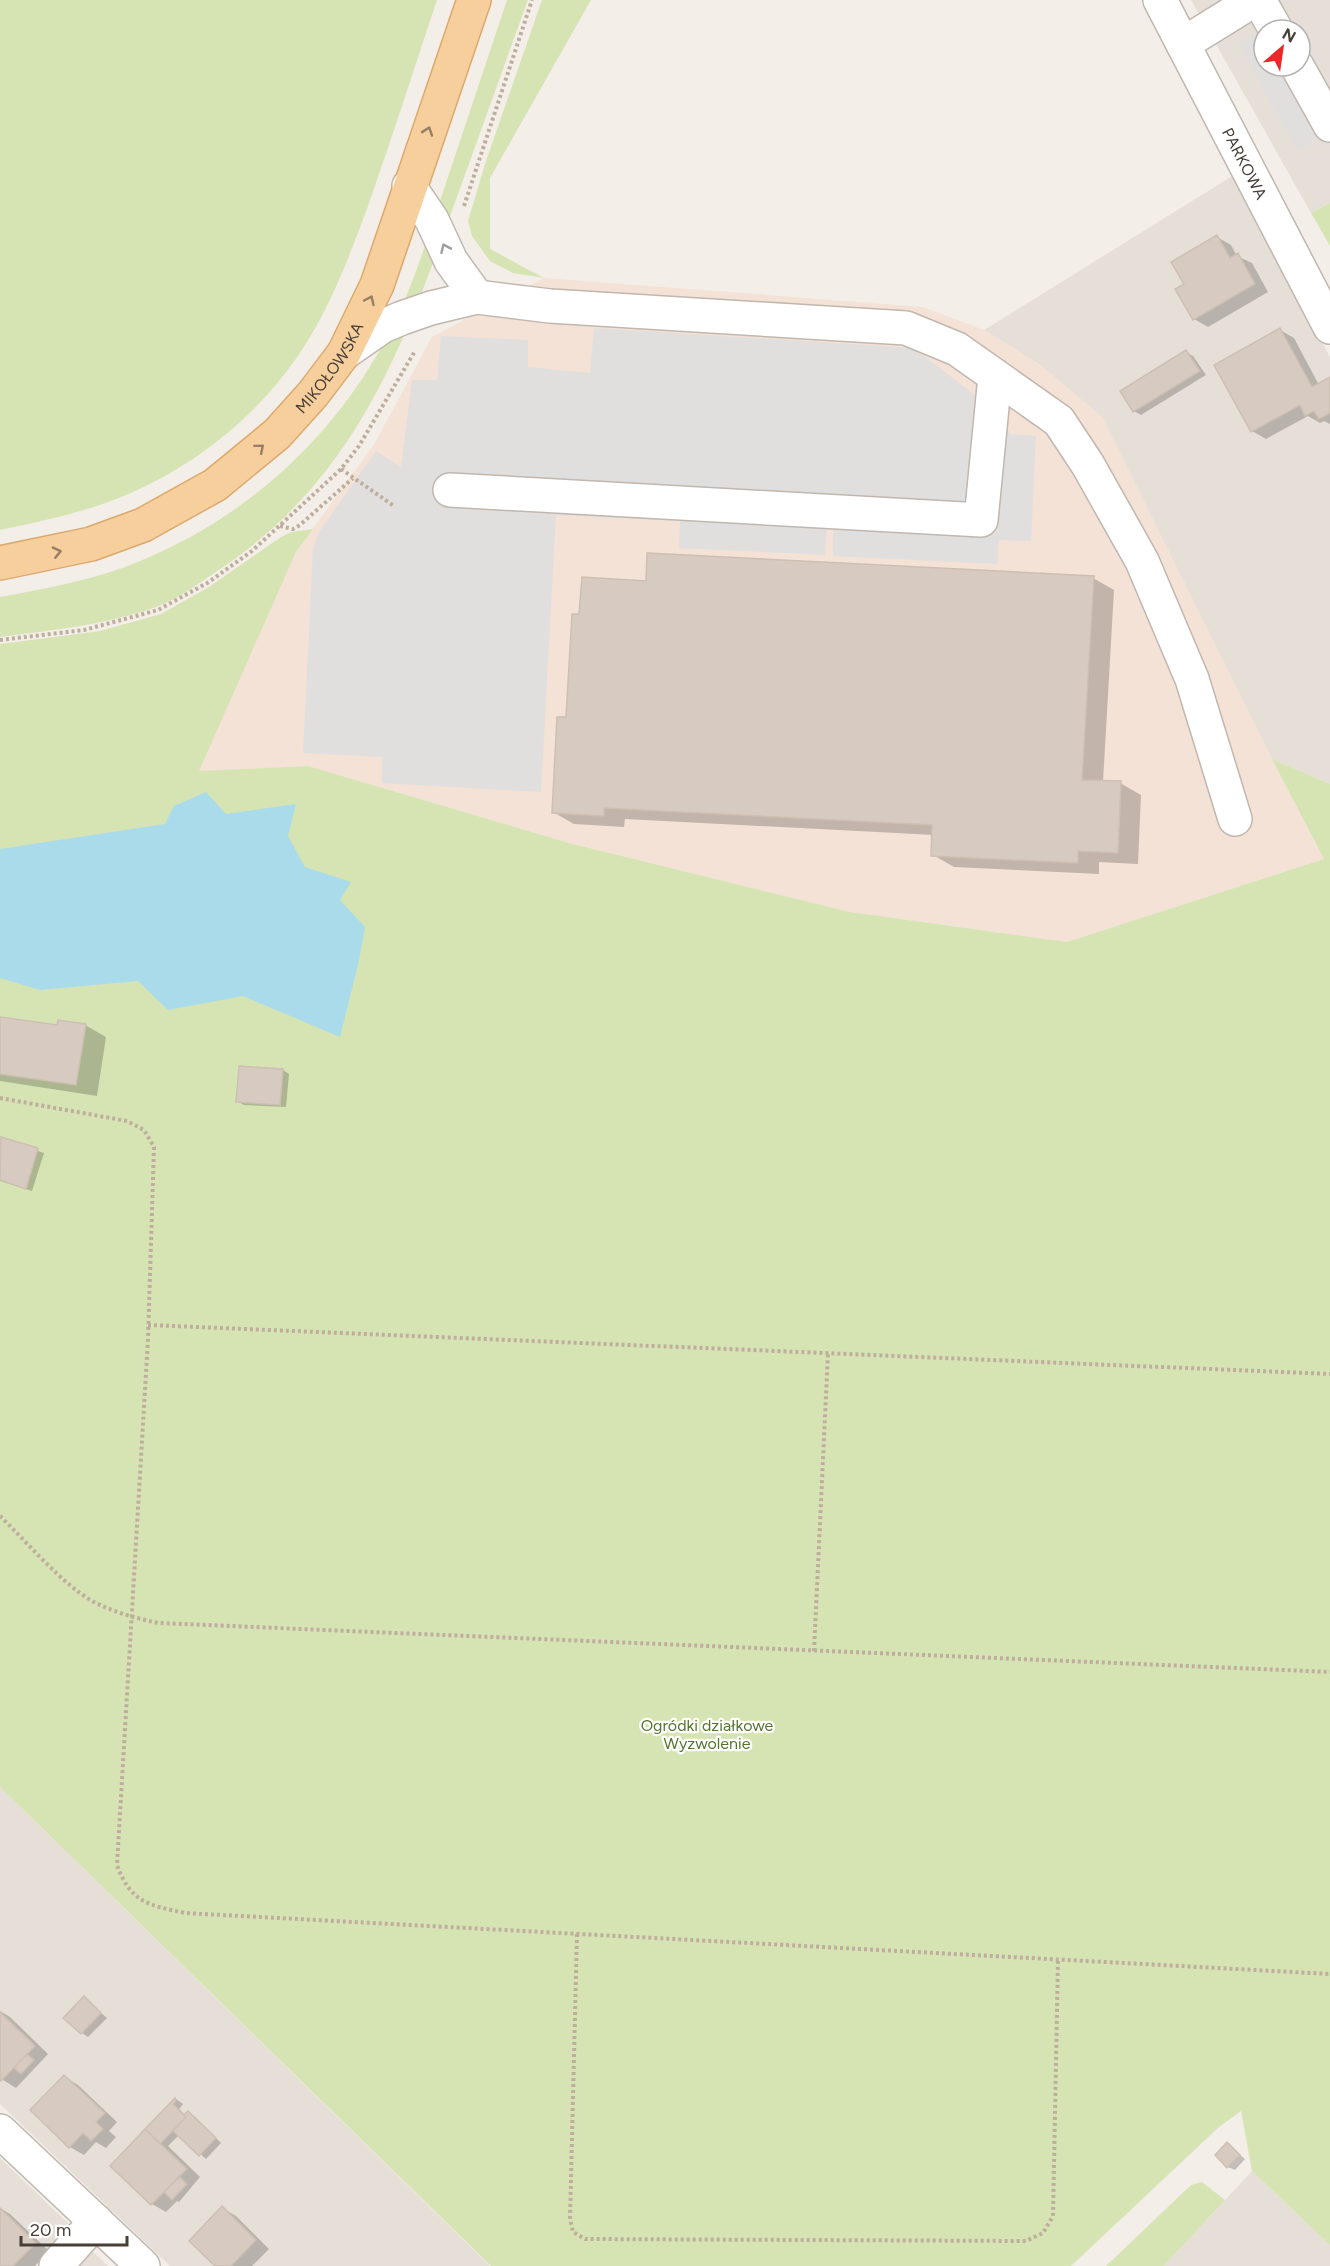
<svg xmlns="http://www.w3.org/2000/svg" width="1330" height="2266" font-family="Figtree,sans-serif">
<style>
.residential{fill:#e6dfd7;fill-rule:evenodd}
.commercial{fill:#f3e2d5}
.green{fill:#d6e4b4}
.parking{fill:#e1dfdd}
.water{fill:#a9dbeb}
.shadow{fill:#0003}
.building{fill:#d7cbc1;stroke:#cebfb2;stroke-width:1.5}
.lines{fill:none;stroke-linecap:round;stroke-linejoin:round}
.minor-casing{stroke:#c1b7ae;stroke-width:36}
.major-casing{stroke:#dca96d;stroke-width:36}
.path{stroke:#bfae9d;stroke-width:4;stroke-dasharray:3 3;stroke-linecap:butt}
.minor{stroke:#fff;stroke-width:33}
.major{stroke:#f7cf9d;stroke-width:33}
.oneway{stroke:#967f65}
.oneway2{stroke:#a29e9b}
.labels{text-anchor:middle;stroke-width:4.5;stroke-linejoin:round;paint-order:stroke}
.street-label{font-size:16px;fill:#463e37;stroke:#fff}
.park-label{font-size:16px;fill:#54742e;stroke:#fff}
</style>
<rect width="100%" height="100%" fill="#f3eee8"/>
<!-- residential -->
<path class="residential" d="M1191,0H1330V203L1311,213ZM1264,30H1300V66H1264Z
M1234,175L1330,357V784L1272,759L1102,417L1039,364L984,330Z
M0,1787L490,2266H170L0,2104Z
M0,2158L71,2226L36,2266H0Z
M1252,2171L1330,2245V2266H1164Z
M88,2247L108,2266H71Z"/>
<!-- commercial -->
<path class="commercial" d="M544,278L923,307L984,330L1039,364L1102,417L1272,759L1324,859L1067,942L850,912L569,843L308,766L198,772L296,552L375,443L432,337Z"/>
<!-- green -->
<path class="green" d="M0,0H437C414,69 392,138 368,206C351,252 333,300 307,342C265,410 199,464 126,495C86,512 43,521 0,530Z
M507,0H528C503,68 479,137 454,205C403,348 356,475 226,565C205,579 179,599 156,607C106,625 52,630 0,637V597C47,588 95,580 140,561C255,514 347,425 399,313C416,276 428,236 441,198C463,132 485,66 507,0Z
M542,0H591L490,178V249L544,278L513,273L490,261L472,236L468,221L486,161Z
M1330,203V246L1311,213Z
M313,529L296,552L199,771L308,766L569,843L850,912L1067,942L1324,859L1272,759L1330,784V2245L1252,2171L1241,2111L1219,2127L1071,2266H491L0,1787V644L100,631L161,614L209,587L281,537L291,532Z
M1202,2182L1225,2200L1164,2266H1106L1191,2185Z"/>
<!-- parking -->
<path class="parking" d="M1285,17L1264,30V66H1300V44L1330,99V144L1324,147L1319,138L1297,150L1238,43Z
M594,328L914,348L972,393L1010,434L1036,436L1031,541L999,540L997,564L833,556V528H827L825,555L679,548L680,521L556,515L541,792L382,783V757L303,753L313,548L319,532L376,451L401,467L412,380H437L441,336L528,340V367L590,373Z"/>
<!-- water -->
<path class="water" d="M206,792L226,814L296,804L288,836L305,867L351,882L340,900L365,927L359,961L340,1037L243,996L168,1010L138,981L40,990L0,978V849L165,824L174,806Z"/>
<!-- shadow -->
<path class="shadow" d="M1217,237L1231,245L1237,256L1252,263L1268,292L1208,327L1194,319L1186,285Z
M1280,330L1294,338L1319,385L1330,379V424L1324,421L1320,423L1308,416L1266,439L1252,431Z
M1186,352L1193,356L1206,375L1141,415L1134,411Z
M1093,578L1114,590L1103,782L1120,783L1141,795L1138,864L1099,862V874L954,867L933,855L934,835L625,819L624,827L574,824L553,812L568,719L580,616L647,583Z
M0,1018L59,1027L85,1025L106,1037L97,1096L0,1081Z
M283,1070L289,1074L286,1107L244,1105L237,1101Z
M2,1139L44,1153L32,1191L0,1181V1145Z
M84,1998L107,2018L88,2037L82,2033Z
M0,2011L10,2017L48,2054L16,2088L0,2078Z
M65,2077L78,2085L117,2122L109,2131L116,2137L106,2148L96,2142L84,2155L70,2147Z
M176,2099L183,2104L179,2109L186,2116L188,2113L195,2117L221,2143L206,2159L179,2135L168,2146L200,2177L179,2202L177,2201L166,2212L152,2204L112,2166Z
M1227,2144L1245,2159L1235,2170L1228,2167Z
M0,2208L10,2214L49,2251L35,2266H0Z
M222,2208L236,2216L269,2249L252,2266H217Z"/>
<!-- building -->
<path class="building" d="M1217,235L1230,258L1238,253L1255,284L1193,320L1175,289L1184,284L1171,262Z
M1280,328L1312,387L1330,377V413L1319,419L1314,411L1305,416L1300,405L1251,432L1214,365Z
M1186,350L1200,371L1133,412L1120,391Z
M647,553L1094,576L1082,780L1121,781L1118,853L1078,851V863L931,856L932,825L604,808V816L552,813L557,717H566L572,614H579L582,577L646,581Z
M0,1017L57,1025L58,1020L86,1024L76,1085L0,1074Z
M239,1066L283,1069L280,1105L236,1102Z
M1,1137L38,1148L26,1189L0,1180Z
M84,1996L101,2013L81,2034L63,2018Z
M0,2012L35,2046L1,2081L0,2080Z
M27,2054L34,2060L21,2074L14,2068Z
M64,2075L105,2113L96,2122L103,2129L91,2141L83,2133L69,2148L30,2110Z
M175,2098L176,2101L173,2104L186,2117L160,2144L145,2129Z
M188,2111L216,2138L199,2156L173,2131L186,2117L184,2115Z
M145,2129L187,2169L151,2205L110,2166Z
M1227,2142L1240,2155L1227,2168L1215,2155Z
M179,2176L187,2184L172,2200L164,2192Z
M222,2206L256,2240L231,2266H215L189,2241Z
M0,2208L36,2243L13,2266H0Z"/>
<g class="lines">
<defs>
<g id="minor">
<path id="s1" d="M1160,0L1330,327"/>
<path d="M1259,0L1276,30"/>
<path d="M1183,44L1254,0"/>
<path d="M1297,66L1330,125"/>
<path d="M409,186L432,220L451,261L477,297"/>
<path d="M344,353L383,326L402,318L431,308L477,297L550,306L906,328L957,349L1059,421L1088,465L1142,561L1192,679L1235,819"/>
<path d="M450,490L981,520L995,376"/>
<path d="M0,2131L143,2266"/>
<path d="M56,2266L96,2221"/>
</g>
<g id="major">
<path id="s2" d="M0,563L91,544L143,525L215,485L277,434L313,394L344,353L377,285L474,0"/>
</g>
</defs>
<!-- minor casing -->
<use href="#minor" class="minor-casing"/>
<!-- major casing -->
<use href="#major" class="major-casing"/>
<!-- path -->
<path class="path" d="M464,206L532,0
M341,469L394,506
M280,526L293,529L300,525L353,478
M0,640L84,630L158,610L209,582L252,551L341,469L359,446L415,351
M0,1098L127,1121L144,1130L154,1147L148,1339L117,1865C131,1903 148,1905 185,1913L1330,1974
M148,1325L1330,1374
M0,1516C27,1542 60,1582 92,1601C113,1612 135,1618 158,1623L1330,1672
M814,1651L828,1353
M577,1934L570,2219L573,2232L585,2239L1026,2241L1043,2233L1053,2216L1058,1959"/>
<!-- minor -->
<use href="#minor" class="minor"/>
<!-- major -->
<use href="#major" class="major"/>
</g>
<!-- one-way arrows -->
<defs><path id="oneway-chevron" d="M-2-3.5L2.5 0L-2 3.5" fill="none" stroke-width="1.6" stroke-linecap="round" stroke-linejoin="round" transform="scale(1.5)"/></defs>
<g class="oneway">
<use href="#oneway-chevron" transform="translate(428 131) rotate(-71)"/>
<use href="#oneway-chevron" transform="translate(370 300) rotate(-65)"/>
<use href="#oneway-chevron" transform="translate(260 448) rotate(-40)"/>
<use href="#oneway-chevron" transform="translate(57 552) rotate(-13)"/>
</g>
<use class="oneway2" href="#oneway-chevron" transform="translate(445 248) rotate(-114)"/>
<g class="labels">
<!-- street labels -->
<g class="street-label">
<text dy="6" stroke="none"><textPath href="#s1" startOffset="184">PARKOWA</textPath></text>
<text dy="6" stroke="none"><textPath href="#s2" startOffset="396">MIKOŁOWSKA</textPath></text>
</g>
<!-- park labels -->
<g class="park-label">
<text x="707" y="1731">Ogródki działkowe<tspan x="707" dy="18">Wyzwolenie</tspan></text>
</g>
</g>
<!-- north arrow -->
<g transform="translate(1282 48) rotate(29)"><circle r="28" fill="#ffffff" stroke="#b5b2af" stroke-width="1.5"/>
<path d="M0-4.5L10 22L0 15L-10 22Z" fill="#eb2729"/>
<text y="-9" font-size="16" font-weight="bold" text-anchor="middle" fill="#463e37">N</text>
</g>
<!-- scale -->
<path d="M21 2236v9h106v-9" fill="none" stroke="#463e37" stroke-width="3"/>
<text x="30" y="2236" font-size="18" fill="#463e37" stroke="#ffffff" stroke-width="4.5" paint-order="stroke">20 m</text>
</svg>
